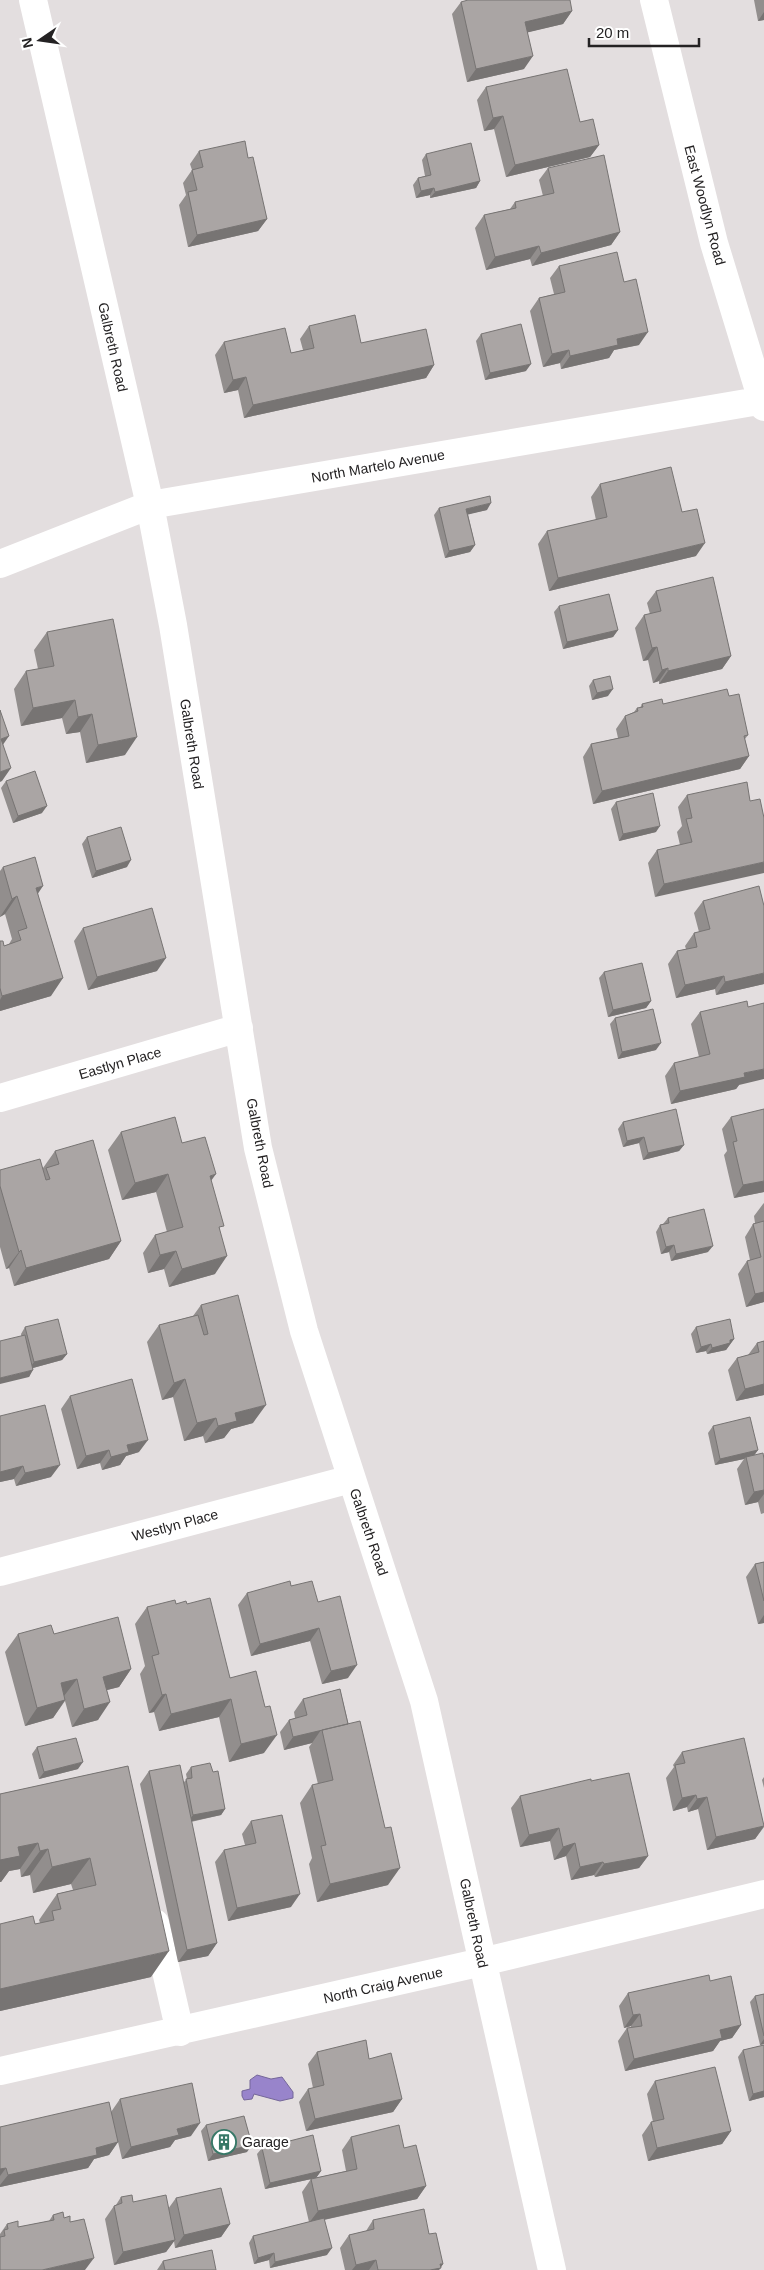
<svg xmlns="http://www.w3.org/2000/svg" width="764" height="2270" font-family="Helvetica,sans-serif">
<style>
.water{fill:#9884cb;stroke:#756799}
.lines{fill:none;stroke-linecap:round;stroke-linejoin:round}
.minor{stroke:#fff;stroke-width:28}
.wall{fill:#928e8d}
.shaded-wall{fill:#777473}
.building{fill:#aaa5a4;stroke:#777473}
.labels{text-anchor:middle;stroke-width:4.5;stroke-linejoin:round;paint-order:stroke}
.street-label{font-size:14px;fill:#242223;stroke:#fff}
.poi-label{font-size:14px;fill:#242223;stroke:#fff;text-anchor:start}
</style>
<rect width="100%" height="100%" fill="#e3dedf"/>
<!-- water -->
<path class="water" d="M257,2075L271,2079L282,2077L293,2092V2098L280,2101L254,2094L252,2099L244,2100L242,2096V2091L250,2089V2080Z"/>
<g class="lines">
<!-- minor -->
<path class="minor" d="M33,0L150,505L173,625L258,1148L304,1331L424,1701L552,2270
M654,0L714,243L764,407
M0,564L150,505L764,400
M0,1098L239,1028
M0,1572L351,1479
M155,1923L180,2032
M0,2071L482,1962L764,1894"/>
</g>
<!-- wall -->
<path class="wall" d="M754,0H764V20L758,21Z
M461,2L572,11L563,24L528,32L524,69L467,82L452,14Z
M486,87L580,122L599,145L590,157L506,177L494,129L484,131L477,100Z
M199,151L248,158L267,219L258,231L188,247L179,205L186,195L183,183L192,170L190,164Z
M426,154L480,181L476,188L430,198V195L416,198L413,185L418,178L425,176L422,160Z
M548,168L620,232L611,245L532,266L530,259L486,270L475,228L484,215L510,209L515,202L543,196L539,180Z
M559,266L639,345L614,350L609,358L561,369L560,363L543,367L530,311L539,298L554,294L550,278Z
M309,326L361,343L434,365L426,378L244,418L238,390L224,393L215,355L224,342L291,353L303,350L300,339Z
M481,334L526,371L485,380L476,341Z
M600,484L696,556L549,591L538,544L547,531L596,520L591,497Z
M439,508L487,510L468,514L475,545L470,552L445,558L434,515Z
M656,591L731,656L722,669L659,684V681L653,683L648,660L643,661L635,628L644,615L650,614L647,603Z
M559,606L618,630L613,637L563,649L554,612Z
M47,632L125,755L86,763L80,732L66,734L62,718L21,726L14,689L26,671L38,669L34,650Z
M593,680L608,696L592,700L589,686Z
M729,696L748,735L745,739L749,756L740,769L593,804L583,757L591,744L618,738L616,729L625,716L634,712L637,708H640L642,704H663Z
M6,781L42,813L13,823L1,788Z
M687,795L750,801L655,897L648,863L657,850L680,845L677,832L682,826L678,807Z
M616,802L656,832L619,841L611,809Z
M87,837L127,867L92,878L82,844Z
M3,867L38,894L51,996L0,1011V941L4,946L9,944L12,939L5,914L0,917V871Z
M703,901L764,984L716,995L715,989L676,998L668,964L677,951L686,949L685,946L694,933L699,932L694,913Z
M83,928L157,971L88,990L74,941Z
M604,972L651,1001L646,1008L608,1017L599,978Z
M748,1007L739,1085L736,1089L671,1104L665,1076L674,1063L699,1057L691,1024L700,1012Z
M615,1018L656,1050L618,1059L610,1024Z
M731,1117L764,1192L734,1198L724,1155L727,1151L722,1129Z
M623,1122L684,1145L679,1151L643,1160L639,1143L623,1147L618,1129Z
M121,1132L182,1143L211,1181L220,1231L215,1274L169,1287L164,1269L148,1273L143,1253L155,1235L167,1232L156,1192L122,1200L108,1150Z
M55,1151L121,1241L109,1259L14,1286L9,1268L6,1269L0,1247V1170L43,1168Z
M764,1203V1302L746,1307L738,1274L747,1261L750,1260L745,1237L753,1224L755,1223L754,1216L763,1204Z
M668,1218L708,1252L671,1261L669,1252L661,1254L656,1232L660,1225L663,1224Z
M201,1305L253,1423L231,1429L224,1438L205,1443L203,1436L184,1441L173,1397L162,1400L147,1342L159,1325L193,1316Z
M25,1327L67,1354L62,1360L33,1368L29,1377L21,1334Z
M696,1327L734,1339L726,1350L707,1354L706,1351L696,1353L691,1334Z
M764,1341V1395L736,1401L728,1370L737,1358L748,1355L757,1343Z
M70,1396L139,1452L126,1456L120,1465L102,1470L100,1463L77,1469L61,1409Z
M0,1416L51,1477L16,1486L14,1479L0,1482Z
M713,1426L758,1450L754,1455L764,1459V1513L761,1514L758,1502L745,1505L737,1469L744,1459L715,1465L708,1433Z
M764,1562V1623L758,1624L746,1577L755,1564Z
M291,1586L318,1602L348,1678L322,1684L310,1641L251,1656L238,1605L247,1593Z
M176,1604H187L230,1678L264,1753L229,1762L219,1717L159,1731L154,1712L149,1713L140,1674L145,1666L135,1624L147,1607Z
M18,1634H54L131,1669L119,1687L107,1690L98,1720L72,1727L65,1701L53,1718L25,1726L5,1652Z
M340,1689L388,1885L317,1902L309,1864L312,1858L300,1803L312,1785L318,1784L309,1747L312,1743L284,1750L280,1732L289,1720L295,1718L294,1712L303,1699Z
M37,1747L78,1769L39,1779L32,1754Z
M682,1752L764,1827L755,1839L707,1850L698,1809L688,1812L687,1807L673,1811L666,1778L674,1767L673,1765Z
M128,1766L151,1977L0,2011V1924H35L40,1923L39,1920L57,1894L73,1890L71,1884L33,1893L30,1875L21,1877L20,1869L9,1871L1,1882H0V1794Z
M191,1767L213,1772L225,1809L221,1815L191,1822L217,1943L208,1956L178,1962L140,1784L149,1771L183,1783L187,1779L186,1774Z
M764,1777V1788L762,1780Z
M591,1781L648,1856L639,1868L595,1877L594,1875L571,1880L566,1856L554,1860L550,1841L520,1847L511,1808L520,1796Z
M251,1821L291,1907L228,1921L215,1862L224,1850L245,1845L242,1834Z
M710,1981L741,2025L732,2038L720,2041L713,2051L625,2071L618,2041L627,2028H631V2026L624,2028L619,2006L628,1993Z
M764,1994V2044L760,2045L750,2002L755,1996Z
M764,2045V2097L749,2101L738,2057L743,2050Z
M317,2052L369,2059L402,2099L393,2112L306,2131L299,2102L308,2089L313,2088L308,2064Z
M655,2081L731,2131L722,2144L648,2161L642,2135L651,2122H653L647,2094Z
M120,2099L191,2136L175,2140L170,2147L122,2159L118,2142L109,2155L94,2159L88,2168L0,2187V2127L111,2112Z
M206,2125L247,2152L208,2161L201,2131Z
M351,2137L404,2148L426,2186L417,2199L324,2220L327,2255L270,2268L269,2260L254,2264L249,2243L253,2236L309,2222L302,2192L311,2179L346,2171L342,2150Z
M262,2148L321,2171L316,2178L265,2189L257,2154Z
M121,2197L133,2202L168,2209L176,2198L230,2224L221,2237L175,2248L174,2241L166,2252L114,2265L105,2219L114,2206L116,2205Z
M53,2215L64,2218L70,2222L0,2270V2234L7,2224L18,2227L49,2221Z
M373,2220L429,2234L443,2264L439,2270H345L340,2248L349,2235L366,2231Z
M163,2261L216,2270H157Z"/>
<!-- shaded-wall -->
<path class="shaded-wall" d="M572,11L563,24L517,35L525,22Z
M764,12V20L758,21Z
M533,56L524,69L467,82L476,69Z
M503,116L494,129L484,131L493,118Z
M599,145L590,157L506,177L515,165Z
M480,181L476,188L430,198L435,192Z
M434,188L430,195L416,198L421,191Z
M267,219L258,231L188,247L197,235Z
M620,232L611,245L532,266L541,253Z
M539,246L530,259L486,270L495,257Z
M648,332L639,345L614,350L609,358L561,369L570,356L617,339Z
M569,350L560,363L543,367L552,354Z
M531,364L526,371L485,380L490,373Z
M434,365L426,378L244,418L253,405Z
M246,377L238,390L224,393L233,380Z
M491,503L487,510L462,516L466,509Z
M705,543L696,556L549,591L558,578Z
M475,545L470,552L445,558L449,551Z
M618,630L613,637L563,649L567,642Z
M657,647L648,660L643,661L652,648Z
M731,656L722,669L659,684L668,671Z
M668,668L659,681L653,683L662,670Z
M613,689L608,696L592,700L597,693Z
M75,700L62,718L21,726L33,708Z
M92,714L80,732L66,734L78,717Z
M9,736L0,749L1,739Z
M137,737L125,755L86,763L98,745Z
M749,756L740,769L593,804L602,791Z
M11,768L2,781L0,782V772Z
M47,806L42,813L13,823L18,816Z
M660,826L656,832L619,841L623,834Z
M131,860L127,867L92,878L96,871Z
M764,862V873L655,897L664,884Z
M43,886L31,904L36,888Z
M17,896L5,914L0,917L12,899Z
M166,958L157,971L88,990L97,977Z
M764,973V984L716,995L725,982Z
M724,976L715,989L676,998L685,985Z
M63,978L51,996L0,1011V1000L2,996Z
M651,1001L646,1008L608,1017L613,1010Z
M661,1043L656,1050L618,1059L622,1052Z
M764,1069V1079L739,1085L736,1089L671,1104L680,1091L744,1073Z
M644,1137L639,1143L623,1147L627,1141Z
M684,1145L679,1151L643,1160L648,1153Z
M168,1174L156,1192L122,1200L135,1183Z
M216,1174L203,1192L210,1176Z
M764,1181V1192L734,1198L743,1185Z
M121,1241L109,1259L14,1286L26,1268Z
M674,1245L669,1252L661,1254L666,1247Z
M713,1246L708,1252L671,1261L676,1254Z
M21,1250L9,1268L6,1269L19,1252Z
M176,1251L164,1269L148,1273L160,1255Z
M227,1256L215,1274L169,1287L182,1269Z
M764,1292V1302L746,1307L755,1294Z
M734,1339L726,1350L707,1354L712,1348L730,1340Z
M711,1344L706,1351L696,1353L701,1347Z
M67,1354L62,1360L29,1369L34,1362Z
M33,1370L29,1377L0,1384V1378Z
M185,1379L173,1397L162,1400L174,1383Z
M764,1384V1395L736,1401L745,1389Z
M266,1405L253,1423L231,1429L224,1438L205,1443L218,1426L235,1413Z
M216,1418L203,1436L184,1441L197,1423Z
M148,1440L139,1452L126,1456L120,1465L102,1470L111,1457L127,1445Z
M109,1450L100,1463L77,1469L86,1456Z
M758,1450L753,1457H746L744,1459L715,1465L720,1459Z
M60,1465L51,1477L16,1486L25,1473Z
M23,1466L14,1479L0,1482V1472Z
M764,1490V1494L758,1502L745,1505L754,1492Z
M764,1615V1623L758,1624Z
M319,1628L310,1641L251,1656L260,1644Z
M357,1665L348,1678L322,1684L331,1671Z
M131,1669L119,1687L91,1694L103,1677Z
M77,1679L64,1696L61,1683Z
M166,1694L154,1712L149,1713L162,1695Z
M231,1699L219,1717L159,1731L171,1714Z
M65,1700L53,1718L25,1726L37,1708Z
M110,1702L98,1720L72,1727L84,1709Z
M321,1730L312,1743L284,1750L293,1737Z
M277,1735L264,1753L229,1762L241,1744Z
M83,1762L78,1769L39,1779L44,1772Z
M696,1795L687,1807L673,1811L682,1798Z
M707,1797L698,1809L688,1812L697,1799Z
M225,1809L221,1815L188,1822L193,1815Z
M764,1826L755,1839L707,1850L716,1837Z
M559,1828L550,1841L520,1847L529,1835Z
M38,1843L20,1869L9,1871L1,1882H0V1860L18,1847Z
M575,1843L566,1856L554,1860L563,1847Z
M48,1849L30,1875L21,1877L40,1851Z
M648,1856L639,1868L595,1877L604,1864Z
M90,1858L71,1884L33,1893L52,1867Z
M603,1862L594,1875L571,1880L580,1867Z
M400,1868L388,1885L317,1902L330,1884Z
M300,1894L291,1907L228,1921L237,1908Z
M217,1943L208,1956L178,1962L187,1950Z
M169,1951L151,1977L0,2011V1989Z
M640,2014L631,2026L624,2028L633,2015Z
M741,2025L732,2038L720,2041L713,2051L625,2071L634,2059L720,2030Z
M764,2039V2044L760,2045Z
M764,2091V2097L749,2101L753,2094Z
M402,2099L393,2112L306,2131L315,2119Z
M200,2123L191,2136L175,2140L170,2147L122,2159L131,2147L177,2129Z
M731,2131L722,2144L648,2161L657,2148Z
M118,2142L109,2155L94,2159L88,2168L0,2187V2185L8,2175L96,2148Z
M252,2145L247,2152L208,2161L213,2154Z
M6,2168L0,2176V2169Z
M321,2171L316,2178L265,2189L270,2183Z
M426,2186L417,2199L309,2223L318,2211Z
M230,2224L221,2237L175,2248L184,2235Z
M175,2240L166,2252L114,2265L123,2252Z
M332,2248L327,2255L270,2268L275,2262Z
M274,2253L269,2260L254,2264L258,2258Z
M94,2258L85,2270H42Z
M376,2260L369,2270H352L356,2265Z
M440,2264H443L439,2270H430Z"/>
<!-- building -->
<path class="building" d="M468,0H570L572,11L525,22L533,56L476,69L461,2Z
M567,69L580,122L593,119L599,145L515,165L503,116L493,118L486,87Z
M245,141L248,158L253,157L267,219L197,235L188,192L197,190L192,170L203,167L199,151Z
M471,143L480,181L435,192L434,188L421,191L418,178L431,175L426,154Z
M604,155L620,232L541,253L539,246L495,257L484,215L516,208L515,202L554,193L548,168Z
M617,252L624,282L636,279L648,332L617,339L618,345L570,356L569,350L552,354L539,298L565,292L559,266Z
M355,315L361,343L426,329L434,365L253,405L246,377L233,380L224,342L285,328L291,353L314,348L309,326Z
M521,324L531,364L490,373L481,334Z
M671,467L682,512L697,509L705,543L558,578L547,531L607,517L600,484Z
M490,496L491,503L466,509L475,545L449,551L439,508Z
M713,577L731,656L668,671V668L662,670L657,647L652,648L644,615L661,611L656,591Z
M609,594L618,630L567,642L559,606Z
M113,619L137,737L98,745L92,714L78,717L75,700L33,708L26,671L54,666L47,632Z
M610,676L613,689L597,693L593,680Z
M727,689L729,696L739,694L748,735L744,736L749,756L602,791L591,744L629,736L625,716L638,711L637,708L643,707L642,704L662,699L663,704Z
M0,710L9,736L1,739L11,768L0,772Z
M35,771L47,806L18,816L6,781Z
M747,782L750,801L760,799L764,818V862L664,884L657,850L692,842L686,819L692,818L687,795Z
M653,793L660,826L623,834L616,802Z
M121,827L131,860L96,871L87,837Z
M35,857L43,886L36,888L63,978L2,996L0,988V941H3L4,946L21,940L18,931L27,928L17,896L12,899L3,867Z
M759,886L764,906V973L725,982L724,976L685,985L677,951L697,947L694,933L710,929L703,901Z
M152,908L166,958L97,977L83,928Z
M642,963L651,1001L613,1010L604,972Z
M747,1001L748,1007L764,1003V1069L744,1073L745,1077L680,1091L674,1063L710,1054L700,1012Z
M653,1009L661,1043L622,1052L615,1018Z
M676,1109L684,1145L648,1153L644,1137L627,1141L623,1122Z
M764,1109V1181L743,1185L733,1142L737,1141L731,1117Z
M175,1117L182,1143L205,1137L216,1174L210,1176L224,1226L219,1227L227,1256L182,1269L176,1251L160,1255L155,1235L183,1227L168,1174L135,1183L121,1132Z
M93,1140L121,1241L26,1268L21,1250L19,1252L0,1186V1170L40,1159L46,1180L50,1179L46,1168L59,1164L55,1151Z
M704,1209L713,1246L676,1254L674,1245L666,1247L660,1225L669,1223L668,1218Z
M764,1221V1292L755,1294L747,1261L761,1257L753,1224Z
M238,1295L266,1405L235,1413L237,1421L218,1426L216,1418L197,1423L185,1379L174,1383L159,1325L198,1315L204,1335L208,1334L201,1305Z
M58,1319L67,1354L34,1362L25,1327Z
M730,1319L734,1339L730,1340V1343L712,1348L711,1344L701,1347L696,1327Z
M25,1335L33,1370L0,1378V1341Z
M764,1341V1384L745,1389L737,1358L759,1352L757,1343Z
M132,1379L148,1440L127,1445L129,1452L111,1457L109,1450L86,1456L70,1396Z
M45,1405L60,1465L25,1473L23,1466L0,1472V1416Z
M750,1417L758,1450L720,1459L713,1426Z
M763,1453L764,1459V1490L754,1492L746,1457Z
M764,1562V1601L755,1564Z
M290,1581L291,1586L312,1581L318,1602L340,1596L357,1665L331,1671L319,1628L260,1644L247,1593Z
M210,1598L230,1678L256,1671L265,1707L270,1706L277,1735L241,1744L231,1699L171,1714L166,1694L162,1695L152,1656L159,1654L147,1607L175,1600L176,1604L186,1601L187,1604Z
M118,1617L131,1669L103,1677L110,1702L84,1709L77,1679L61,1683L65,1700L37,1708L18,1634L51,1625L54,1634Z
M340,1689L348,1724L293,1737L289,1720L307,1715L303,1699Z
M360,1721L385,1828L391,1827L400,1868L330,1884L321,1846L326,1845L312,1785L333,1780L322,1730Z
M76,1738L83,1762L44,1772L37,1747Z
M744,1738L764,1826L716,1837L707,1797L697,1799L696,1795L682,1798L675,1765L685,1763L682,1752Z
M210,1763L213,1772L218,1771L225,1809L193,1815L186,1779L192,1778L191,1767Z
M180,1765L217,1943L187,1950L149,1771Z
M128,1766L169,1951L0,1989V1924L33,1916L35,1924L54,1920L52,1911L61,1909L57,1894L96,1885L90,1858L52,1867L48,1849L40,1851L38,1843L18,1847L20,1856L0,1860V1794Z
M629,1773L648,1856L604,1864L603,1862L580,1867L575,1843L563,1847L559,1828L529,1835L520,1796L591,1779V1781Z
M282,1815L300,1894L237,1908L224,1850L256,1843L251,1821Z
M709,1975L710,1981L731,1976L741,2025L720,2030L722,2038L634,2059L627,2028L642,2026L640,2014L633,2015L628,1993Z
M764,1994V2036L755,1996Z
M366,2040L369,2059L391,2053L402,2099L315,2119L308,2089L324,2085L317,2052Z
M764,2045V2091L753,2094L743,2050Z
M715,2067L731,2131L657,2148L651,2122L664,2119L655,2081Z
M192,2083L200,2123L177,2129L179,2135L131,2147L120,2099Z
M109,2102L118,2142L96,2148L97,2155L52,2165L8,2175L6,2168L0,2169V2127Z
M244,2116L252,2145L213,2154L206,2125Z
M399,2125L404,2148L416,2145L426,2186L318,2211L311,2179L357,2169L351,2137Z
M313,2135L321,2171L270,2183L262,2148Z
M221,2188L230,2224L184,2235L176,2198Z
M132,2195L133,2202L166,2195L175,2240L123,2252L114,2206L122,2203L121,2197Z
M424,2209L429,2234L436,2233L443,2264H440L441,2268L430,2270H378L376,2260L356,2265L349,2235L374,2229L373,2220Z
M63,2212L64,2218L70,2216V2222L84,2219L94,2258L42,2270H0V2237L5,2236L4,2230L8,2229L7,2224L18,2221V2227L54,2220L53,2215Z
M324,2218L332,2248L275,2262L274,2253L258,2258L253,2236Z
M212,2250L216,2270H165L163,2261Z"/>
<!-- icons -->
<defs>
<symbol id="building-ring" viewBox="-11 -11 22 22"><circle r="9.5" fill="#fff" stroke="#377867" stroke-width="1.5"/><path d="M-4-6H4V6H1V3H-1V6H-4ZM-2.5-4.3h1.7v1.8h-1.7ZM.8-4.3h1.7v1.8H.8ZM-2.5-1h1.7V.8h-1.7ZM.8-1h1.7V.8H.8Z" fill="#377867"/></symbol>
</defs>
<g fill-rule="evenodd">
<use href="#building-ring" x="210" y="2128" width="28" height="28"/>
</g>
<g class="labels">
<!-- street labels -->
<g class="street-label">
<text transform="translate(705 205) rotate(75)" y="5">East Woodlyn Road</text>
<text transform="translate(113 347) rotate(77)" y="5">Galbreth Road</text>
<text transform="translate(378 466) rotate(-10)" y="5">North Martelo Avenue</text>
<text transform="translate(192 744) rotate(81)" y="5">Galbreth Road</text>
<text transform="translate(120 1063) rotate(-16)" y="5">Eastlyn Place</text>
<text transform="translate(260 1143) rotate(79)" y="5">Galbreth Road</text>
<text transform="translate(175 1525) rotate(-15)" y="5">Westlyn Place</text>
<text transform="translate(369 1532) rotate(71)" y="5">Galbreth Road</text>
<text transform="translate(474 1923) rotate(78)" y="5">Galbreth Road</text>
<text transform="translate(383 1985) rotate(-13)" y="5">North Craig Avenue</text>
</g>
<!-- poi labels -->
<g class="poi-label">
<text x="242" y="2147">Garage</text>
</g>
</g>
<!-- north arrow -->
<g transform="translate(40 40) rotate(257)" stroke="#ffffff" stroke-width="4" paint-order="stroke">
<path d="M0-4L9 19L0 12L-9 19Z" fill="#242223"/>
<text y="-8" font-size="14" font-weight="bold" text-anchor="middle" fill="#242223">N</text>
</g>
<!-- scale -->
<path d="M589 38v8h110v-8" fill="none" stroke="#242223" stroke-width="2.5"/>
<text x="596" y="38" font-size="15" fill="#242223" stroke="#ffffff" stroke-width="4" paint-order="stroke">20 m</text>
</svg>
